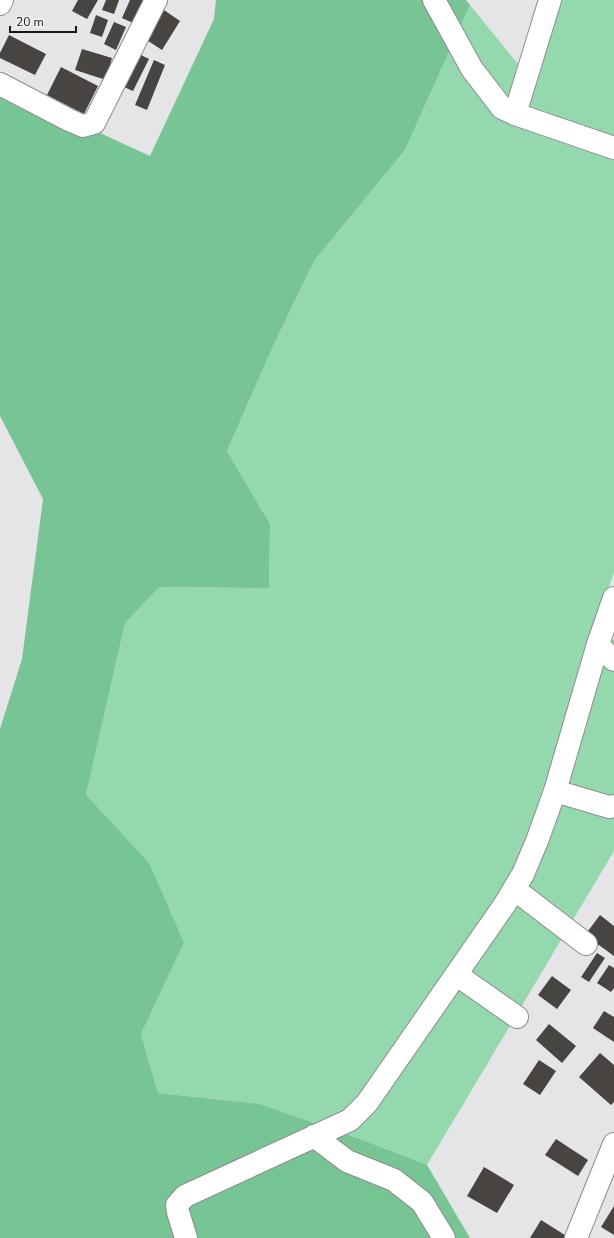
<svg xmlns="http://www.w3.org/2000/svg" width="614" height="1238" font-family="'Nunito Sans',sans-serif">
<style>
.green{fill:#94d9ad}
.forest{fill:#77c494}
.building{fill:#474442}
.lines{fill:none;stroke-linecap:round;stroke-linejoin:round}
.minor-casing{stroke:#8d8c8f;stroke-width:24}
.minor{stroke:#fff;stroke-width:22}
</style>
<rect width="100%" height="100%" fill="#e5e4e7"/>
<!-- green -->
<path class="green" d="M541,0H614V572L594,633L614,640V851L427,1165L360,1139L260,1104L158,1093L141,1034L184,943L86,795L125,623L158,587L269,588L270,524L227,451L274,344L314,261L405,150L470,5L518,64Z"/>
<!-- forest -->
<path class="forest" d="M216,0H466L470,5L405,150L314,261L274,344L227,451L270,524L269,588L159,587L125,623L86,795L149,863L184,943L141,1034L158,1093L260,1104L360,1139L427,1165L470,1238H0V729L22,659L43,499L0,416V87L150,156L214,19Z"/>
<!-- building -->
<path class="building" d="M78,0H98L87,19L72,11Z
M106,0H119L114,14L102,10Z
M130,0H143L133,23L122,18Z
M161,8L180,21L162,50L142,37Z
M96,15L108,20L102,37L90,33Z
M114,22L126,27L116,50L104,44Z
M9,35L46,54L35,75L0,58V53Z
M82,49L112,58L106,80L75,70Z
M131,50L149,59L133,91L115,83Z
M154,60L165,65L147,110L135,105Z
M61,67L98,86L84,114L47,95Z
M600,915L614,926V956L585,935Z
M597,953L605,958L589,982L581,977Z
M609,965L614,968V988L611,992L597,983Z
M552,976L571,990L557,1009L538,995Z
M604,1011L614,1017V1042L593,1028Z
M549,1024L576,1046L562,1063L536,1040Z
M600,1053L614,1065V1102L611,1105L579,1077Z
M539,1060L556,1071L540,1095L523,1084Z
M556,1139L588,1160L578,1176L545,1155Z
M484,1167L514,1185L497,1213L467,1196Z
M614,1206V1235L601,1227Z
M541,1220L568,1237L567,1238H530Z"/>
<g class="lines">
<defs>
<path id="minor" d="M434,0L472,69L502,108L515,114L614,148
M0,4L2,0
M0,84L69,120L83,126L94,123L156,0
M515,114L550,0
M598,644L606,653L614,660
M555,791L609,807L614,806
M514,889L586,944
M457,975L517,1017
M314,1136L347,1161L394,1180L422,1202L444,1238
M186,1238L178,1212L177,1205L185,1196L350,1120L367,1103L505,904L523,874L537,841L555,791L598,644L614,598
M576,1238L614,1144"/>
</defs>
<!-- minor casing -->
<use href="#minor" class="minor-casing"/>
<!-- minor -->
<use href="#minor" class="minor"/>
</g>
<!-- scale -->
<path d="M10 26v6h66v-6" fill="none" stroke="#181819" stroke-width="2"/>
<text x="16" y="26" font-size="12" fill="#181819" stroke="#f2f1f5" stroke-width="3" paint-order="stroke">20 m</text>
</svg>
